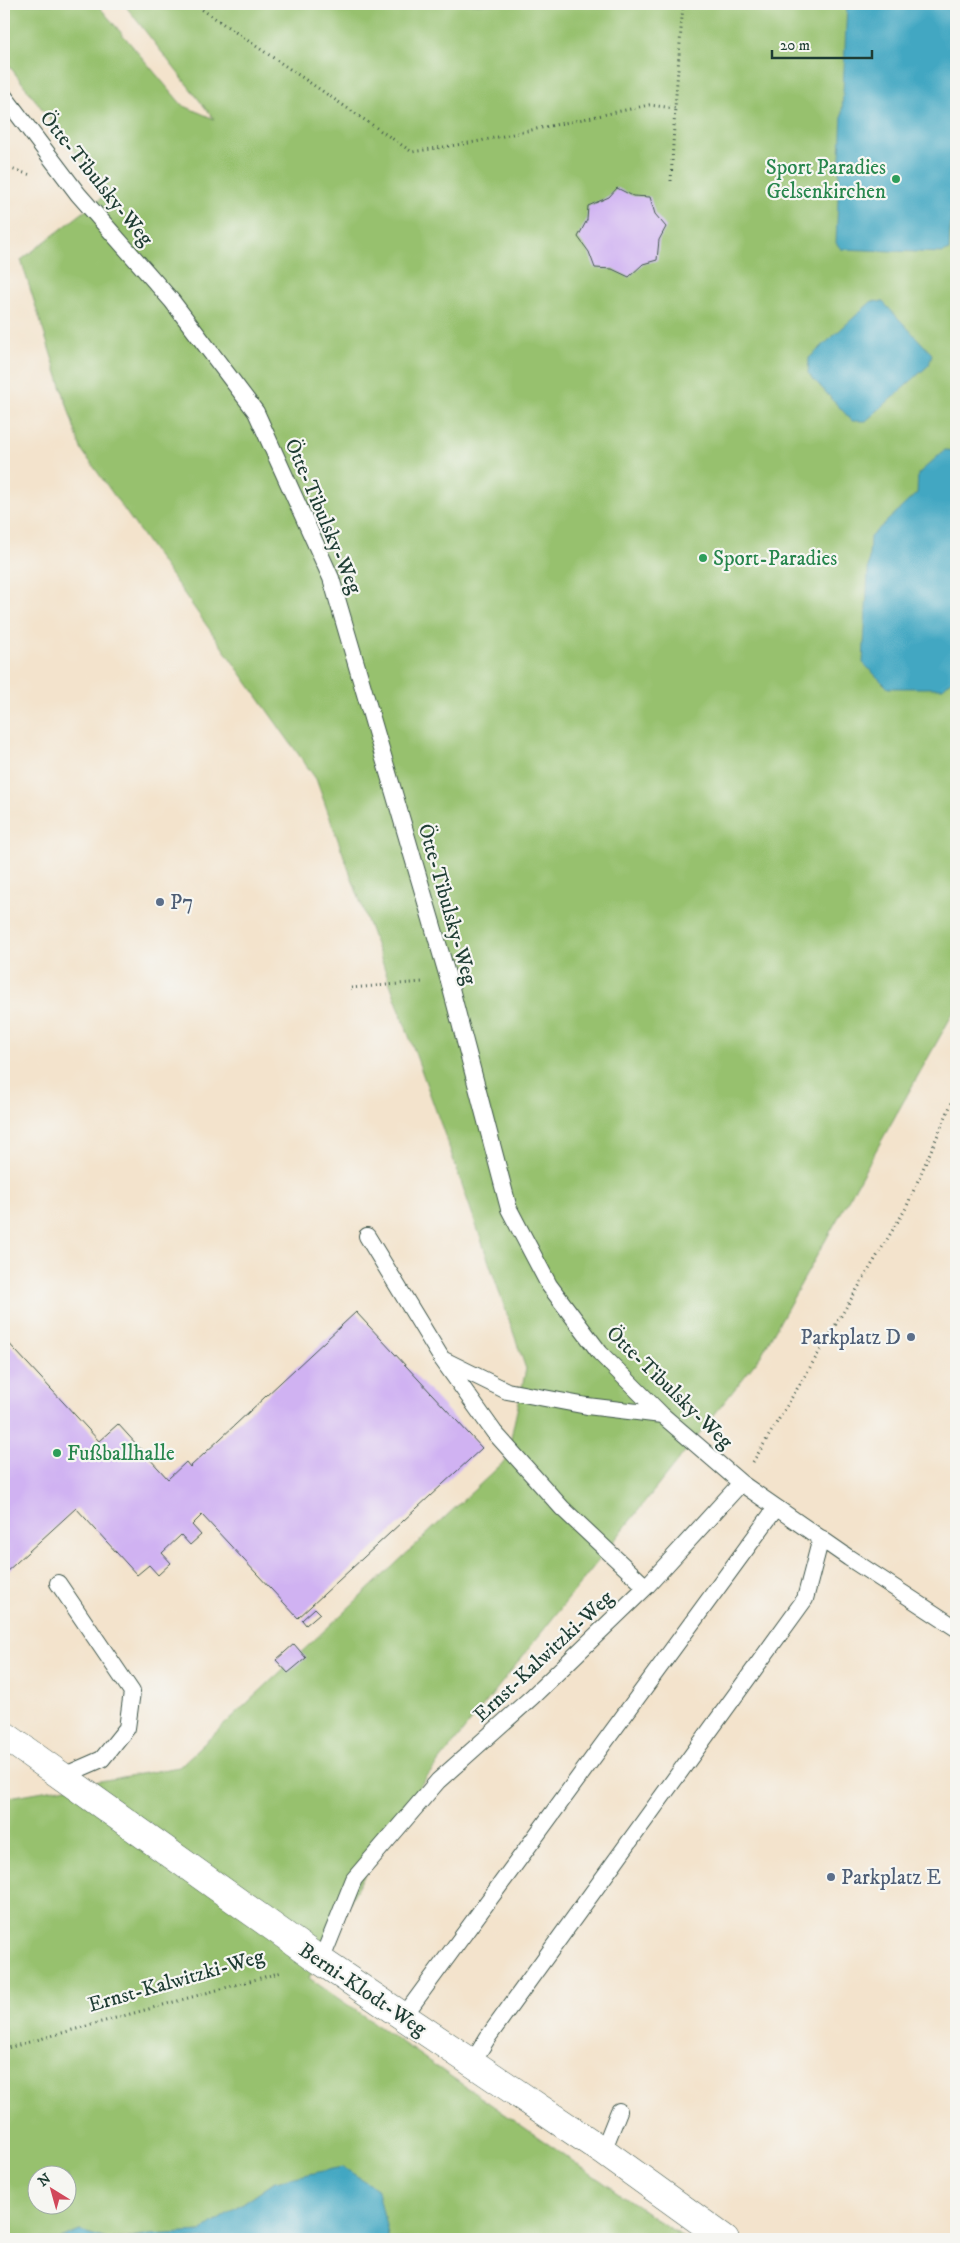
<svg xmlns="http://www.w3.org/2000/svg" width="960" height="2243" font-family="'IM FELL DW Pica',serif">
<style>
.green{fill:#97c16e;stroke:#5b7f51;fill-rule:evenodd}
.water{fill:#42a7c2;stroke:#30727b}
.building{fill:#d0b2f2}
.lines{fill:none;stroke-linecap:round;stroke-linejoin:round}
.service-casing{stroke:#3f564b;stroke-width:18}
.minor-casing{stroke:#3f564b;stroke-width:29}
.path{stroke:#3f564b;stroke-width:3;stroke-dasharray:1 4;stroke-linecap:butt}
.service{stroke:#fff;stroke-width:16}
.minor{stroke:#fff;stroke-width:28}
.leisure-dot{fill:#2e9e5b;stroke:#f6f6f2;stroke-width:2}
.service-dot{fill:#5c6f8a;stroke:#f6f6f2;stroke-width:2}
.labels{text-anchor:middle;stroke-width:4.5;stroke-linejoin:round;paint-order:stroke}
.leisure-label{font-size:21px;fill:#27864d;stroke:#f6f6f2;text-anchor:start}
.street-label{font-size:21px;fill:#1f3d34;stroke:#f6f6f2}
.service-label{font-size:21px;fill:#4e5e75;stroke:#f6f6f2;text-anchor:start}
</style>
<rect width="100%" height="100%" fill="#f6f6f2"/>
<filter id="ink" filterUnits="userSpaceOnUse"><feTurbulence type="fractalNoise" baseFrequency=".02" numOctaves="2"/><feDisplacementMap in="SourceGraphic" scale="10" xChannelSelector="R" yChannelSelector="G"/><feConvolveMatrix kernelMatrix="1 2 1 2 8 2 1 2 1" color-interpolation-filters="sRGB"/></filter>
<filter id="wash" filterUnits="userSpaceOnUse"><feTurbulence type="fractalNoise" baseFrequency=".0096" numOctaves="4" result="noise"/><feDisplacementMap in="SourceGraphic" scale="20" xChannelSelector="R" yChannelSelector="G"/><feGaussianBlur stdDeviation="1.12" result="paint"/><feColorMatrix in="noise" values="0 0 0 0 0 0 0 0 0 0 0 0 0 0 0 0 0 1.4 0 .05"/><feComposite in="paint" operator="in"/></filter>
<g filter="url(#wash)">
<rect width="100%" height="100%" fill="#f3e3cc"/>
<!-- green -->
<path class="green" d="M4,4H97L182,105L214,119L124,4H956V1008L760,1357L396,1816L309,1978L685,2239H389L387,2231L275,2181L201,2232L107,2239L80,2231L61,2239H4V1798L179,1767L506,1460L526,1369L448,1144L316,779L81,449L21,260L107,194L4,59ZM38,2176H68V2206H38Z"/>
<!-- water -->
<path class="water" d="M847,4H956V115L949,250L942,253L841,249L836,243Z
M872,301L883,302L932,354L929,365L866,421H852L808,373L809,358Z
M945,450L956,451V676L943,688H888L863,663L870,537L917,493L918,474Z
M343,2167L378,2190L389,2239H128L149,2235L201,2232L275,2181Z
M80,2231L107,2239H61Z"/>
<g id="blocks">
<!-- building -->
<path class="building" d="M617,188L633,196L650,197L655,214L666,227L659,240L657,260L643,264L629,277L612,269L595,268L589,252L578,237L587,220L588,206L609,197Z
M356,1312L482,1448L298,1618L202,1515L192,1525L201,1535L190,1545L181,1535L162,1553L171,1563L158,1575L149,1565L137,1575L76,1508L4,1574V1338L99,1441L118,1424L168,1479L186,1462L190,1467Z
M315,1608L320,1613L306,1625L302,1620Z
M294,1644L306,1658L288,1673L276,1660Z"/>
</g>
</g>
<g filter="url(#ink)">
<use href="#blocks" fill-opacity="0" stroke="#3f564b" stroke-width="1"/>
<g class="lines">
<defs>
<path id="service" d="M4,96L78,194L172,301L256,412L331,578L449,981L509,1209L549,1285L600,1353L662,1415L741,1483L849,1558L956,1628
M367,1236L442,1359L494,1432L562,1508L646,1587
M444,1360L507,1391L587,1406L662,1415
M58,1583L132,1692L127,1728L102,1759L63,1776
M321,1961L354,1879L438,1781L532,1697L646,1587L741,1483
M404,2016L776,1508
M472,2063L488,2037L805,1599L821,1538
M603,2151L619,2111"/>
<path id="minor" d="M4,1735L321,1961L603,2151L725,2239"/>
</defs>
<!-- service casing -->
<use href="#service" class="service-casing"/>
<!-- minor casing -->
<use href="#minor" class="minor-casing"/>
<!-- path -->
<path class="path" d="M194,4L412,152L475,142L649,105L675,108L683,4
M4,167L31,175
M671,181L675,108
M351,988L423,982
M753,1462L906,1208L956,1093
M4,2049L282,1972"/>
<!-- service -->
<use href="#service" class="service"/>
<!-- minor -->
<use href="#minor" class="minor"/>
</g>
</g>
<!-- markers -->
<g class="leisure-dot">
<circle cx="896" cy="179" r="5"/>
<circle cx="703" cy="558" r="5"/>
<circle cx="57" cy="1453" r="5"/>
</g>
<g class="service-dot">
<circle cx="160" cy="902" r="5"/>
<circle cx="911" cy="1337" r="5"/>
<circle cx="831" cy="1877" r="5"/>
</g>
<g class="labels">
<!-- leisure labels -->
<g class="leisure-label">
<text x="886" y="174" text-anchor="end">Sport Paradies<tspan x="886" dy="24">Gelsenkirchen</tspan></text>
<text x="713" y="565">Sport-Paradies</text>
<text x="67" y="1460">Fußballhalle</text>
</g>
<!-- street labels -->
<g class="street-label">
<text transform="translate(97 178) rotate(51)" y="7">Ötte-Tibulsky-Weg</text>
<text transform="translate(324 516) rotate(67)" y="7">Ötte-Tibulsky-Weg</text>
<text transform="translate(448 904) rotate(74)" y="7">Ötte-Tibulsky-Weg</text>
<text transform="translate(670 1387) rotate(44)" y="7">Ötte-Tibulsky-Weg</text>
<text transform="translate(543 1656) rotate(-43)" y="7">Ernst-Kalwitzki-Weg</text>
<text transform="translate(176 1980) rotate(-16)" y="7">Ernst-Kalwitzki-Weg</text>
<text transform="translate(363 1989) rotate(34)" y="7">Berni-Klodt-Weg</text>
</g>
<!-- service labels -->
<g class="service-label">
<text x="170" y="909">P7</text>
<text x="901" y="1344" text-anchor="end">Parkplatz D</text>
<text x="841" y="1884">Parkplatz E</text>
</g>
</g>
<!-- margin -->
<rect width="960" height="2243" fill="none" stroke="#f6f6f2" stroke-width="20"/>
<!-- north arrow -->
<g transform="translate(52 2190) rotate(323)"><circle r="24" fill="#f6f6f2" stroke="#a0aca6"/>
<path d="M0-4L9 19L0 12L-9 19Z" fill="#d1495b"/>
<text y="-8" font-size="14" font-weight="bold" text-anchor="middle" fill="#1f3d34">N</text>
</g>
<!-- scale -->
<path d="M772 50v8h100v-8" fill="none" stroke="#1f3d34" stroke-width="2.5"/>
<text x="780" y="50" font-size="15" fill="#1f3d34" stroke="#f6f6f2" stroke-width="4" paint-order="stroke">20 m</text>
</svg>
